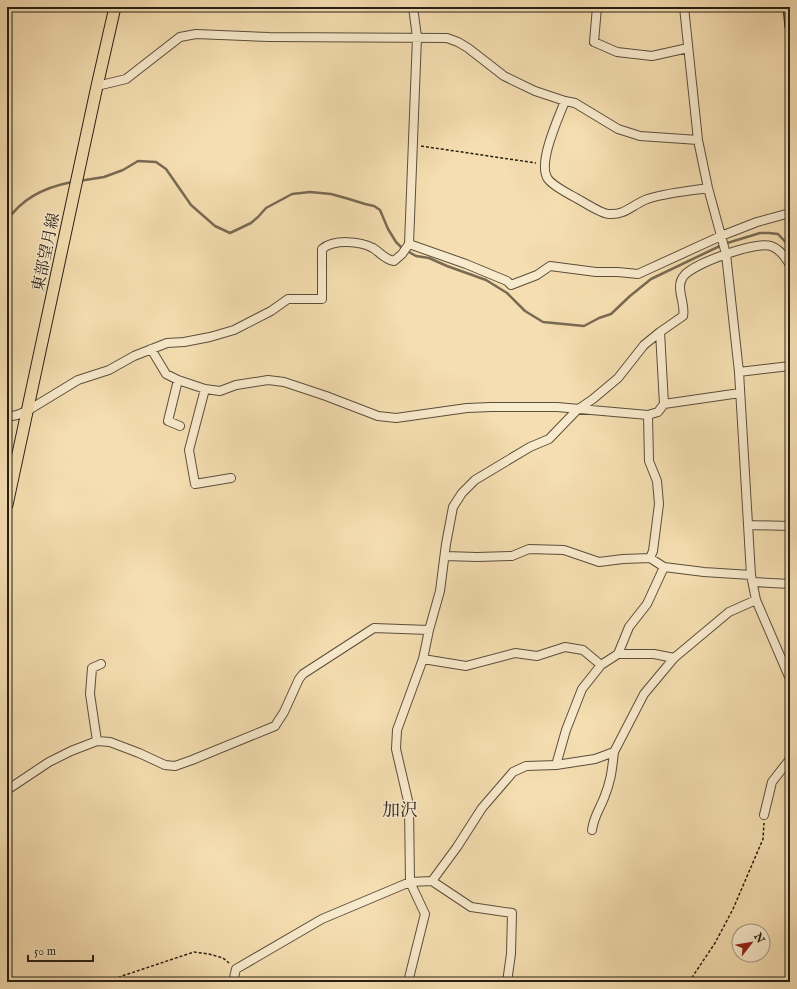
<svg xmlns="http://www.w3.org/2000/svg" width="797" height="989" font-family="'IM FELL English','Noto Serif JP',serif">
<style>
.lines{fill:none;stroke-linecap:round;stroke-linejoin:round}
.stream{stroke:#796a53;stroke-width:2.5}
.building{fill:url(#building-back-hatch);stroke:#271e15}
.minor-casing{stroke:#5a4e3c;stroke-width:10}
.major-casing{stroke:#271e15;stroke-width:13}
.path{stroke:#271e15;stroke-width:1.5;stroke-dasharray:3 2;stroke-linecap:butt}
.minor{stroke:#f8eacc;stroke-width:8}
.major{stroke:#f5deb1;stroke-width:11}
.rail-casing{stroke:#271e15;stroke-width:4}
.rail{stroke:#f8eacc;stroke-width:2.5;stroke-dasharray:8;stroke-linecap:butt}
.labels{text-anchor:middle;stroke-width:3;stroke-linejoin:round;paint-order:stroke}
.street-label{font-size:16px;fill:#271e15;stroke:#f8eacc}
.quarter-label{font-size:18px;fill:#271e15;stroke:#f8eacc}
</style>
<defs>
<pattern id="building-back-hatch" width="6" height="6" patternUnits="userSpaceOnUse"><rect width="6" height="6" fill="#928266"/><path d="M-1 5l2 2M0 0l6 6M5-1l2 2" fill="none" stroke="#776a53"/></pattern>
</defs>
<rect width="100%" height="100%" fill="#f5deb1"/>
<filter id="stains"><feTurbulence type="fractalNoise" baseFrequency=".005" numOctaves="4"/><feColorMatrix values="0 0 0 0 .2 0 0 0 0 .09 0 0 0 0 .02 0 0 0 .5 -.17"/></filter>
<radialGradient id="worn" r=".72"><stop offset=".6" stop-color="#630" stop-opacity="0"/><stop offset="1" stop-color="#630" stop-opacity=".3"/></radialGradient>
<g class="lines">
<!-- stream -->
<path class="stream" d="M79,181L104,177L123,170L138,161L156,162L166,169L191,205L215,226L230,233L251,223L258,217L266,208L292,194L310,192L331,194L349,199L365,204L374,206L380,210L388,229L396,242L402,248L416,256L429,258L447,266L486,280L507,293L525,311L543,322L584,326L599,318L611,314L630,296L651,279L724,244L760,233H769L778,234L790,247
M7,221C22,197 46,187 72,182"/>
</g>
<!-- building -->
<path class="building" d="M783,7H790V27L785,28Z"/>
<g class="lines">
<defs>
<path id="minor" d="M597,7L594,42L617,52L652,56L688,48
M684,7L698,140L708,188L726,254L739,372L751,575L756,600L790,679
M97,86L126,79L180,37L196,34L269,37L447,38L458,42L468,48L504,76L535,91L565,101L575,103L618,129L640,136L698,140
M565,101C558,119 537,164 548,179C553,186 569,194 576,198C584,202 601,214 609,214C625,215 631,206 645,200C662,193 689,191 708,188
M409,244L466,264L507,281L511,285L537,275L550,266L596,272H618L638,274L721,236L757,222L790,213
M151,349L166,374L178,380L205,389L220,391L236,385L268,380L284,382L326,396L378,416L396,418L467,408L491,407H557L648,415L658,412L664,404L660,332L683,316C686,304 675,288 683,277C691,264 756,241 771,246C780,249 786,258 790,265
M739,372L790,366
M178,380L168,421L180,426
M205,389L189,450L195,484L231,478
M664,404L740,393
M648,415L649,461L657,481L659,504L653,551L650,558
M7,417L17,415L27,411L78,380L109,370L134,356L167,343L184,342L210,337L234,330L271,311L288,299H322V249C334,239 360,241 373,248C381,253 384,259 394,261L402,254L409,244L417,37L413,7
M748,525L790,526
M445,556L477,557L512,556L529,549L564,550L599,562L623,559L650,558L664,567L704,572L751,575
M753,582L790,584
M618,654L629,627L647,604L664,567
M423,659L466,666L515,653L537,656L565,647L583,650L601,665
M97,741L90,694L92,668L101,664
M556,765L566,730L582,689L601,665L618,654H654L674,658
M7,790L49,762L71,751L97,741L110,742L139,753L165,765L175,766L192,760L275,726L284,712L299,679L303,674L374,628L429,630
M764,815L772,782L790,759
M592,830C594,816 599,811 604,798C611,781 612,770 614,752
M432,881L457,847L482,808L513,772L526,766L556,765L595,759L614,752L644,694L674,658L729,612L756,600
M233,982L236,969L322,919L410,882L432,881L471,907L512,913L511,954L507,982
M408,982L425,914L410,882L409,805L396,749L397,730L423,659L429,630L440,591L446,544L453,507L462,493L475,480L530,447L549,439L577,410L593,399L618,378L644,345L660,332"/>
<path id="major" d="M7,505L97,86L115,7"/>
</defs>
<!-- minor casing -->
<use href="#minor" class="minor-casing"/>
<!-- major casing -->
<use href="#major" class="major-casing"/>
<!-- path -->
<path class="path" d="M421,146L536,163
M109,982L122,976L194,952L209,954L223,958L229,963
M689,982L715,943L733,909L763,839L764,823"/>
<!-- minor -->
<use href="#minor" class="minor"/>
<!-- major -->
<use href="#major" class="major"/>
<defs>
<path id="rail" d="M7,21L10,7"/>
</defs>
<!-- rail casing -->
<use href="#rail" class="rail-casing"/>
<!-- rail -->
<use href="#rail" class="rail"/>
</g>
<g class="labels">
<!-- street labels -->
<g class="street-label">
<text transform="translate(45 252) rotate(-78)" y="6">東部望月線</text>
</g>
<!-- quarter labels -->
<g class="quarter-label">
<text x="400" y="816">加沢</text>
</g>
</g>
<!-- margin -->
<rect width="797" height="989" fill="none" stroke="#f5deb1" stroke-width="24"/>
<rect x="8" y="8" width="781" height="973" fill="none" stroke="#271e15" stroke-width="2"/>
<rect x="12" y="12" width="773" height="965" fill="none" stroke="#271e15"/>
<!-- north arrow -->
<g transform="translate(751 943) rotate(59)"><circle r="19" fill="#f8eacc" stroke="#a49883"/>
<path d="M0-3L7 15L0 10L-7 15Z" fill="#8f2418"/>
<text y="-6" font-size="11" font-weight="bold" text-anchor="middle" fill="#271e15">N</text>
</g>
<!-- scale -->
<path d="M28 955v6h65v-6" fill="none" stroke="#271e15" stroke-width="2"/>
<text x="34" y="955" font-size="12" fill="#271e15" stroke="#f8eacc" stroke-width="3" paint-order="stroke">50 m</text>
<rect width="100%" height="100%" filter="url(#stains)"/>
<rect width="100%" height="100%" fill="url(#worn)"/>
</svg>
